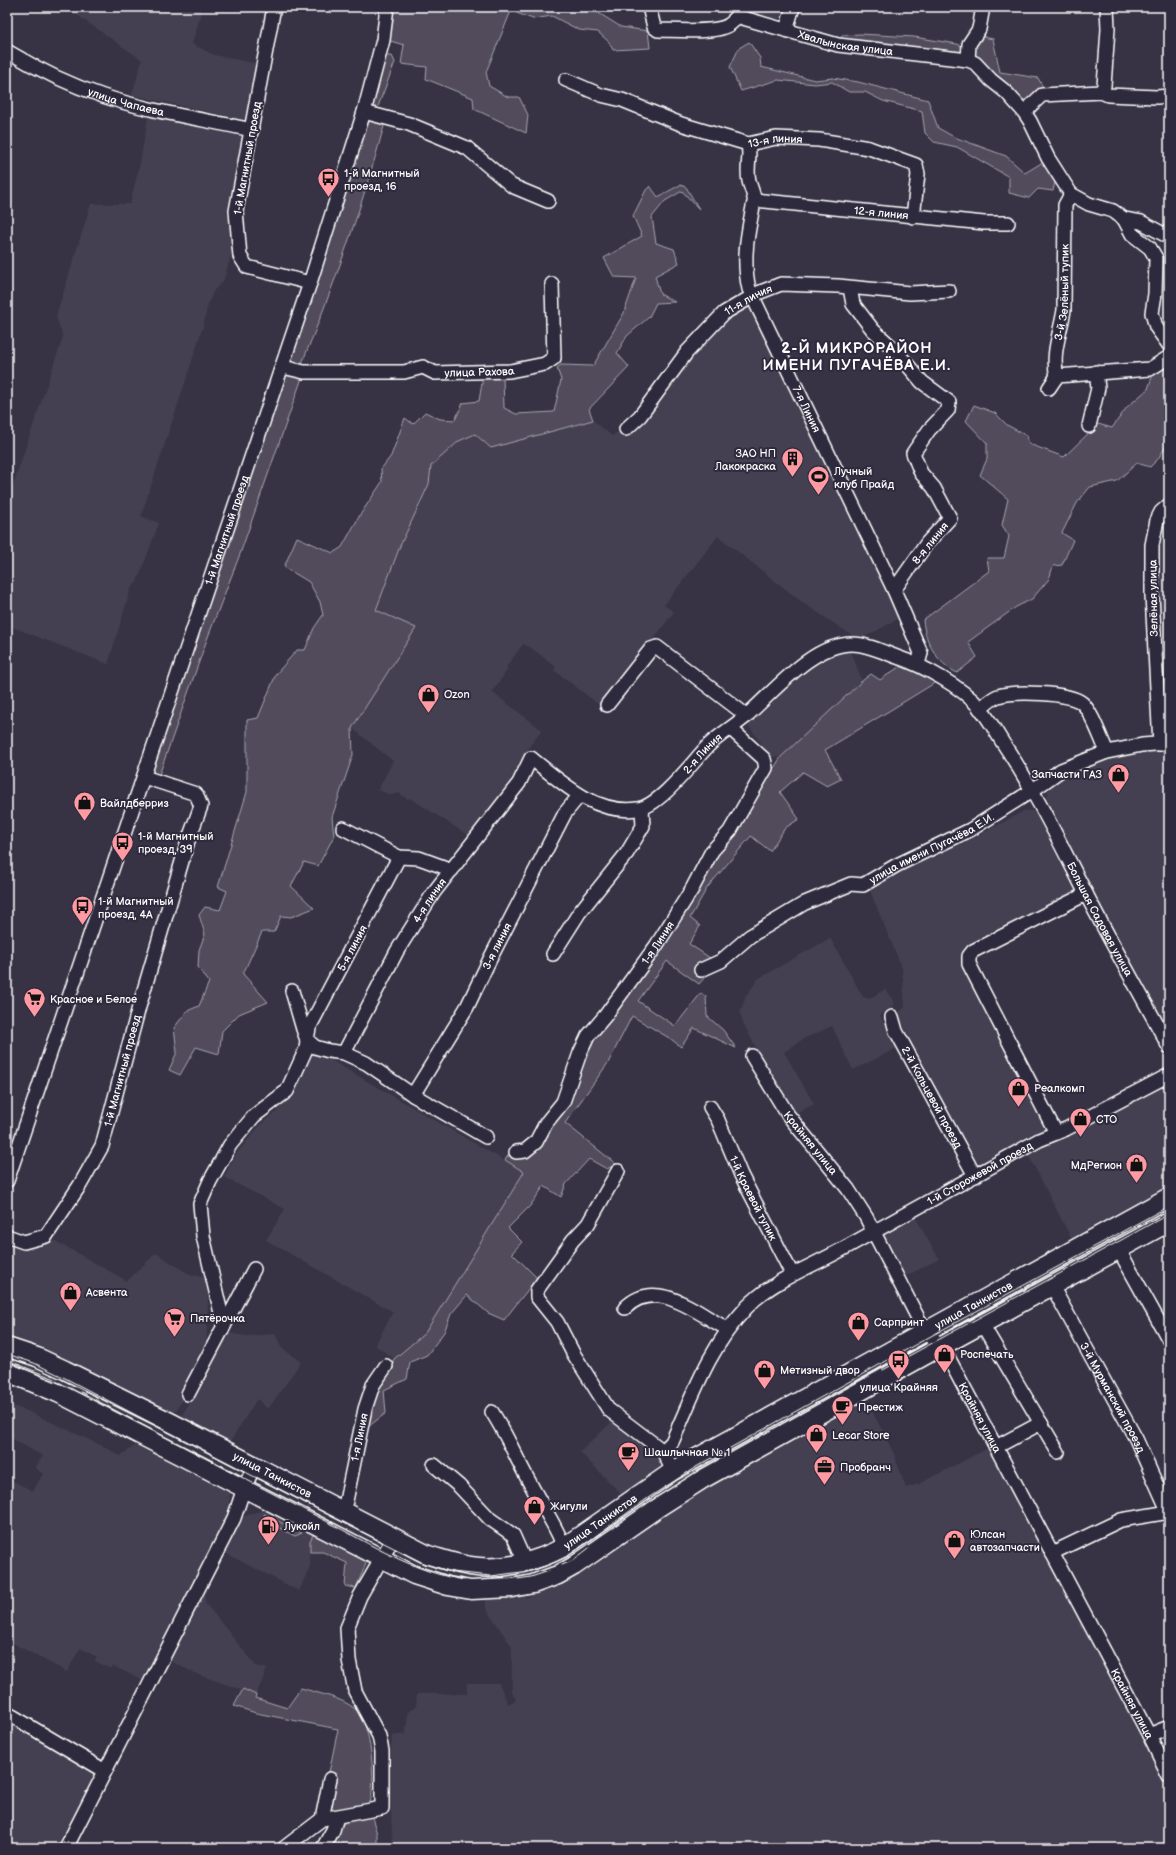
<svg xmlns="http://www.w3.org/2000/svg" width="1176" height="1855" font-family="'Balsamiq Sans',sans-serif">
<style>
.built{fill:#444051}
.green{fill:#514c5c;stroke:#a8a6ae}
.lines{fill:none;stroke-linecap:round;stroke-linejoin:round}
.street-casing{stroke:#fff;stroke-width:16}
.secondary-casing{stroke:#fff;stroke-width:21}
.street{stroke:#2f2a3d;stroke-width:13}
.secondary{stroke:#2f2a3d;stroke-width:18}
.tram{stroke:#fff;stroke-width:1}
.labels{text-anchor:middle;stroke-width:4;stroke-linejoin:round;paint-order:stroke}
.street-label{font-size:11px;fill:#fff;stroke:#2f2a3d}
.poi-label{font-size:11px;fill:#fff;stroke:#2f2a3d;text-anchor:start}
.district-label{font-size:15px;font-weight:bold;letter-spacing:1px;fill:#fff;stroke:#2f2a3d}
</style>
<rect width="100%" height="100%" fill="#373345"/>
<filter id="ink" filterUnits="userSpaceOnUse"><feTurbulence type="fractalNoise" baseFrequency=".025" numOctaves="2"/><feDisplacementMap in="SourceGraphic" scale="8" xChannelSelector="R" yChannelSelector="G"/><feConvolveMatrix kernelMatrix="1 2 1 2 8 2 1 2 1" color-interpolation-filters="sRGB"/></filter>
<g filter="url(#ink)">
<!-- built -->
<path class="built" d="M60,7H203L192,44L214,55L258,64L246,120L132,95L142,60L80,17Z
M740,7H787L779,19L744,12Z
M149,112L242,133L244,135L227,213L234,242L231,256L223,282L214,290L208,304L203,326L186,380L141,516L159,523L137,582L131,588L108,664L7,625V503L63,337L56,316L91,204H130L140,163Z
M750,308L900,615V618L859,640L802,602L718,536L664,605L674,612L602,707L554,670L556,667L530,647L523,644L506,667L508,669L492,692L542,730L529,747L523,762L471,837L410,798L407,799L399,793L391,795L378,790L393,761L352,728L415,629L376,610L400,546L429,484L430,466L459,441L475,434L491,448L593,420L612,436L624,428L706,331L739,309Z
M1169,510V739L1164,726L1160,593L1155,591V571H1159L1161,520Z
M850,648L862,681L782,757H771L746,722L810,664Z
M1169,749V1034L1093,892L1047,799L1048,791L1056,781L1064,775L1086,766L1120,755L1142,750Z
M1024,811H1033L1037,816L1074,889V894L971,946L962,955V965L1044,1125L1043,1130L1035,1136L985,1166L974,1160L897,1014L905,1007L902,968L870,891L900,872L974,838Z
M830,938L863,997L869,999L885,989L895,1004L880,1015L897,1048L853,1070L832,1026L803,1039L784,1052L814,1104L793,1115L765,1068L761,1057L743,1023L740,1013L746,996L758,979Z
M315,1051L524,1172L425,1333L394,1359L375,1345L393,1312L266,1240L285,1209L224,1177L237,1153L261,1124L276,1112L289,1093L311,1052Z
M1169,1082V1191L1073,1242L1027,1152L1045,1142L1059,1140Z
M914,1215L939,1259L904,1277L886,1242L885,1234L891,1228Z
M52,1239L127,1281L156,1253L192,1276H207L208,1302L206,1349L187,1393L173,1415L40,1350L7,1337V1240L25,1245Z
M225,1331L234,1334L246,1336L275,1334L282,1348L301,1362L268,1409L257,1399L228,1445L184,1423L182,1416Z
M865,1397L894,1454L906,1488L919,1484L990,1447L1169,1792V1848H393L389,1778L392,1736L406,1734L408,1712L416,1706L417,1694H467V1683H499L508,1704L516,1700L512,1693V1647L486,1608V1599H512L528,1597L562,1585L687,1496Z
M7,1404L27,1411L107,1448L120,1456L136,1445H142L227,1489L230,1495L229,1511L197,1580L144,1681L113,1666L111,1669L95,1661L97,1657L80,1648L67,1672L7,1640V1478L33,1491L43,1474L35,1468L43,1456L7,1436Z
M614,1420L662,1462L661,1468L622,1495L580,1452Z
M266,1509L314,1532L310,1541V1566L299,1591L223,1552L242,1517Z
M203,1591L206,1604L256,1666L267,1669L256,1695L199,1675L168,1660Z
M7,1719L95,1773L97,1778L60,1848H7Z"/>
<!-- green -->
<path class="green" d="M393,7H589L621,27L648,31L650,48L613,50L609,42L598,32L579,30L552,16L533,19L511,11L486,72L489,86L508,97H519L528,115L526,133L474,109L473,98L426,79L427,67L401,64L404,45L387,40Z
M860,34L914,37L957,44L964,47L963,53L844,42L841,39L842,35Z
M978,36L993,39L1000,72L1038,78L1044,89C1035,96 1029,102 1018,99L978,60L974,51Z
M749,42L760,58L761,67L815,80L833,78L858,82L928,100L938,128L954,137L1006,156L1025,173L1043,162L1055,182L1053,191L1038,189L1029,198L1009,193V177L957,147L934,142L925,133L922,111L883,101L865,92H849L832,82L815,84L778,80L741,91L730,67L739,48Z
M384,56H392L395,62L377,109L371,110Z
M369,119L379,121L384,126C362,207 334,286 302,363L304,370L288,362Z
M680,185L686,187L699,209L682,191L665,201L652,217L656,243L674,249L679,263L655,276L660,294L675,302L656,303L649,317L627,336L617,353L629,367L589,409L593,420L491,448L475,434L459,441L431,466L429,484L400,546L376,610L416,628L352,728L353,755L332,817L334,836L318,866L304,862L291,886L314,908L291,917L281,916L274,932H262L243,974L268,1002L239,1014L222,1031L219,1054L196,1047L180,1075L169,1070L177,1052L174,1028L187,1011L199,1006L209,982L198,967L199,950L205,934L199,915L205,907L220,910L227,891L218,887L247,792V720L258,718L276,674L297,650H305L314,628L323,615L320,602L309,582L284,567L297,537L333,553L342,547L360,515L382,482L381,469L391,456L405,418L413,424L425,412L440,419L455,420L463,403L479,401L483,377H503L504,408L516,414L554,412L561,380L557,368L561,365L593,366L624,313L636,278L614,277L604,258L642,236L633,216L646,190L650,186L658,197Z
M1169,365V441L1158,459L1150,467L1137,463L1117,481L1090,487L1077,503L1062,533L1073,540L1062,565L1053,566L1049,579L1032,599L1016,607L968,642L977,657L957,673C937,663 925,642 923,620L989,571L987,558H1004L1009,536L1002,525L1008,499L980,475L987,459V443L966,421L974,405L995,413L1007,425L1027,436L1029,444L1064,457L1098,424L1112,428L1127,407L1148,389L1154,371Z
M285,372L303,375L240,554L206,642L158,778L150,772Z
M902,665L938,681L825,750L841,779L827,786L803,772L780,792L799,819L785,828L770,851L751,836L707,888L690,918L700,926L689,944L713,960L715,966L699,984L667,961L638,1001L675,1026L701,993L706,997L707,1016L723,1030L736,1048L694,1028L681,1047L671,1039L632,1016L608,1063L565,1123L616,1164L607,1169L589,1159L566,1184L561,1197L544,1186L530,1206L508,1228L522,1242L512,1253L537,1278L504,1320L488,1313L467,1295L451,1314L444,1332L427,1355L410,1362L407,1379L384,1390L386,1413L368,1427L371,1407L378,1387L394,1359L425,1333L524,1172L505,1160L510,1153L518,1157L527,1155L584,1052L715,852L735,829L781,757L862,681L871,674L880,680Z
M264,1514L302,1533L295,1536L266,1521Z
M313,1535H320L367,1561L356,1588L345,1586L347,1563L323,1552H310V1541Z
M301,1688C317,1693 343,1698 355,1709C372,1723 376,1783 370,1803L364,1807L320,1816L338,1729L256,1713L234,1706L243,1689L256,1695L255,1698L287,1708Z
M361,1816L372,1817L377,1834V1848H351V1846L330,1842C339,1828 344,1819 361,1816Z"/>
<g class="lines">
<defs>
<g id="street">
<path d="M274,7L236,211L240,256L247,267L310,283"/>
<path id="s1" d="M649,7L654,27L658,30C674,30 719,34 730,24C733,23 734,19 736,16L838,45L968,60L975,63L991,80L1006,92L1024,112L1030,121L1048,158L1071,194L1089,204L1113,211L1124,219L1141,222L1169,237"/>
<path d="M786,30L793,7"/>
<path id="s2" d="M7,51C37,69 70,85 103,96C151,112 203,119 252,130"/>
<path d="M968,60L969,44L979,29L983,7"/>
<path id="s3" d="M566,80L601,95L622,100L681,124L748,144L776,138L819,140L869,148L916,165L918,174L913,217"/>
<path d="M1101,92L1104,86L1108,29L1107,7"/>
<path d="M364,112L409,124L467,148L512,186L548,201"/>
<path d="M1024,112L1042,95L1101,92L1108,95L1157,97L1169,96"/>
<path id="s4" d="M748,144C751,156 746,169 749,181C750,187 755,195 754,202C748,231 742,259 749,289L894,590L921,653L918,664"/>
<path id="s5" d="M755,200L984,223H1008"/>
<path d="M1124,219L1132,234L1150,248L1156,258L1155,294L1152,313L1156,327L1169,345"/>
<path d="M850,288L853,304L873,330L894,349L922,382L949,402L948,410L929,430L913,453L921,473L934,488L950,518L927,543L894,590"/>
<path id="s6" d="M283,367L304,372H404L423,367L435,373L510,371L545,364L554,358L552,284"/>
<path d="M1057,376L1150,369L1169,357"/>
<path id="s7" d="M1049,388L1057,376C1051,354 1061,331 1064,310L1065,205L1071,194"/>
<path d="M1089,426L1098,388L1096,372"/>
<path id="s8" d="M626,429L640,416L687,352L724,313L758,293L781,284L838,286L910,293L949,291"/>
<path d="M607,705L651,649L657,647L747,716"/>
<path d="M980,709C985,705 992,698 998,696C1015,691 1068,692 1082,703C1092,712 1101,739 1107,752"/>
<path d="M1160,744L1152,595V545L1157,520L1161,512L1169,505"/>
<path d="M343,828L399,857L419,858L452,870"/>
<path d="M399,857L309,1028L307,1040L315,1047L329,1051L344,1053L366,1063L413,1095L486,1137"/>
<path d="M553,954L579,913L627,853L643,826L642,809"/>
<path id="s9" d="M701,970L721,961L750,936L805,903L851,884L863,885L897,865L970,830L1033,790L1061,770L1107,752L1142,745L1169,743"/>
<path id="s10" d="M892,1017L896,1031L975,1176"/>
<path id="s11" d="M344,1053L397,951L434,892L519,783L531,758C561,782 595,815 637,809C659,807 691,764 706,748C717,736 734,727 746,716C775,691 812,644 852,644C867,644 883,652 897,657C924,666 962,687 980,708C989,719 996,732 1003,743C1033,788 1056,835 1080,882C1108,938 1140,992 1169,1047"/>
<path id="s12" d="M752,1056L788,1115L848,1189L866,1217L919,1320L949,1359L1149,1735L1169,1776"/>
<path id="s13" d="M413,1095L467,1007L490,959L565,813L579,796"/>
<path id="s14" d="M710,1107L718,1120L741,1175L792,1274"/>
<path d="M1056,1133L969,964V956L973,951L1086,894"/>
<path id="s15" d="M516,1152L525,1151L536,1142L546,1123L563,1102L580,1053L588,1036L605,1016L656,946L692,889L712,851L730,831L766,768L764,759L731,729"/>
<path d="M618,1171L588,1224L573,1240L537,1290V1297L557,1322L573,1353L609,1410L663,1451L673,1471"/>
<path id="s16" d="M7,1181L310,283L364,112L383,40L387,7"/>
<path id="s17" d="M7,1236L24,1242L46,1236L80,1185L102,1146L139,1007L188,841L201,806L196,794L144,777"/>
<path d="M1119,1250L1169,1340"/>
<path id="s18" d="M1052,1286L1136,1439L1166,1506L1167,1512"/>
<path d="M625,1308C657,1276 697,1314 728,1329"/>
<path d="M982,1324L1058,1452"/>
<path d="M224,1326L203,1236L200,1204L210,1181L230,1145L254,1116L287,1091L306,1049L307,1040L303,1029L292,991"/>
<path d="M188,1394L254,1269"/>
<path d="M492,1412C507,1435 517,1460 531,1485C542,1506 555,1524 564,1547"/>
<path d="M996,1447L1041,1423"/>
<path id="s19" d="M663,1451L672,1442C694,1393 709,1348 746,1308C772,1280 809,1268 841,1250C907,1214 973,1177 1039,1140L1066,1129L1169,1075"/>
<path d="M434,1465L459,1486L490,1519L513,1535L525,1562"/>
<path id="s20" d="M342,1511L346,1501L365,1409L373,1385L386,1366"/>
<path d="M1052,1553L1121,1520L1169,1512"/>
<path d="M7,1713L105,1771"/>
<path d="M1149,1735L1169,1727"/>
<path d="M322,1819L330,1779"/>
<path d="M66,1848L234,1518L244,1488L254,1467"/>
<path d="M284,1848L322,1819L382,1808V1751L379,1736L355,1691L349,1660L347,1628L360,1596L394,1537"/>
<path d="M323,1848L333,1830L337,1817"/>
</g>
<g id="secondary">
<path id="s21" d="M7,1347L37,1357L65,1370L172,1423L428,1555C442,1559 456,1564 470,1566C502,1571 536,1562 564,1547L673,1471L1169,1197"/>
<path d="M7,1372L58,1393L414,1575L448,1586L471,1590L512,1588L533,1584L558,1575L574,1566L656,1509L703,1479L940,1347L1169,1222"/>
</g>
</defs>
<!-- street casing -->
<use href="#street" class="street-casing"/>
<!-- secondary casing -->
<use href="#secondary" class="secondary-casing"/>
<!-- street -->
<use href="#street" class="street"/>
<!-- secondary -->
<use href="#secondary" class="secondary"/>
<!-- tram -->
<path class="tram" d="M7,1354L34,1363L63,1377L251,1475L423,1563L452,1572L491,1576L529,1571L551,1564L568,1556L648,1498L696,1467L931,1336L1169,1206
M7,1360L55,1379
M883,1370L1169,1214
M81,1392C163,1436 244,1479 326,1521C370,1544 415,1573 465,1580
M562,1565L572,1561L589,1548
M518,1579L531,1577L549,1571"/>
</g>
</g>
<!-- icons -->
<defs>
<symbol id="bus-pin" viewBox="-11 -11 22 30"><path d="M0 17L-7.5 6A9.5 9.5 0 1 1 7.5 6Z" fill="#ff9aa2" stroke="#2f2a3d"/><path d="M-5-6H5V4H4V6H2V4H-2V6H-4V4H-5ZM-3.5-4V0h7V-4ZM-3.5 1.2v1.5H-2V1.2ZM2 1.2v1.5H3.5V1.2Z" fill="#111"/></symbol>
<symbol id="building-pin" viewBox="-11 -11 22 30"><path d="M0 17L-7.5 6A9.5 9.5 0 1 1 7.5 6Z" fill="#ff9aa2" stroke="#2f2a3d"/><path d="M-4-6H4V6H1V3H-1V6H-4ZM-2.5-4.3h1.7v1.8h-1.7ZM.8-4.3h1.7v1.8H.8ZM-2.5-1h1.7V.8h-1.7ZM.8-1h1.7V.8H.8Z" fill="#111"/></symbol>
<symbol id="stadium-pin" viewBox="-11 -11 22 30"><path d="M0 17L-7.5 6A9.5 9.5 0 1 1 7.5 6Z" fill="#ff9aa2" stroke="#2f2a3d"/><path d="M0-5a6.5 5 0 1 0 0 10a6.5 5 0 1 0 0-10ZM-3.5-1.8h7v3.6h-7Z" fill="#111"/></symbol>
<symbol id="shop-pin" viewBox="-11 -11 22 30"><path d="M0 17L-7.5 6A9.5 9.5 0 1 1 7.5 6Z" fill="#ff9aa2" stroke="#2f2a3d"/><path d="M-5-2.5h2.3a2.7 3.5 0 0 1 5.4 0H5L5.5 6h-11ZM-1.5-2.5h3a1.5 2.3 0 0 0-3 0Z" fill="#111"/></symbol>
<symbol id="supermarket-pin" viewBox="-11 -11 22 30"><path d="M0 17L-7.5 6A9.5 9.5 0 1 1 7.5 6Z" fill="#ff9aa2" stroke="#2f2a3d"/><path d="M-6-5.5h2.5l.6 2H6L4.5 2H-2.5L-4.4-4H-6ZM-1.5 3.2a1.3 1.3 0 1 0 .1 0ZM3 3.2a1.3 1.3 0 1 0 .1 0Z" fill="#111"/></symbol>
<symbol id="cafe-pin" viewBox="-11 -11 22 30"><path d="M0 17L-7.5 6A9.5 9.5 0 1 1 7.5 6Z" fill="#ff9aa2" stroke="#2f2a3d"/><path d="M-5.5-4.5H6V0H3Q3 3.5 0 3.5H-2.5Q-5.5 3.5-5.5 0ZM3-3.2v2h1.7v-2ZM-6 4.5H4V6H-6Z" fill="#111"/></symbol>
<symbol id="office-pin" viewBox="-11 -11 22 30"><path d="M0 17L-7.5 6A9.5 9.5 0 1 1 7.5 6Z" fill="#ff9aa2" stroke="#2f2a3d"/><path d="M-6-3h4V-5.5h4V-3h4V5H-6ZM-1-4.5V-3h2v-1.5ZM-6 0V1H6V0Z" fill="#111"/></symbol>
<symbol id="fuel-pin" viewBox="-11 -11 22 30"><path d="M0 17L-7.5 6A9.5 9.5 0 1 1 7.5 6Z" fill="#ff9aa2" stroke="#2f2a3d"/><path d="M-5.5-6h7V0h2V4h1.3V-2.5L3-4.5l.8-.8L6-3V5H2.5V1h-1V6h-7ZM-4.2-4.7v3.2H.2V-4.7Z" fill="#111"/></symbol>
</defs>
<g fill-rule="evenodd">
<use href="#bus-pin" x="316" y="166" width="25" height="34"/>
<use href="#building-pin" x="780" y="446" width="25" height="34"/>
<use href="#stadium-pin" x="806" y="464" width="25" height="34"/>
<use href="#shop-pin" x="416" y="682" width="25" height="34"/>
<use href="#shop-pin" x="1106" y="762" width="25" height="34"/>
<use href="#shop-pin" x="72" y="790" width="25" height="34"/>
<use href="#bus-pin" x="110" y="830" width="25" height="34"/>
<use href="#bus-pin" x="70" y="894" width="25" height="34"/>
<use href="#supermarket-pin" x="22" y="986" width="25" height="34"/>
<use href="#shop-pin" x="1006" y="1076" width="25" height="34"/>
<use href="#shop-pin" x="1068" y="1106" width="25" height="34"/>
<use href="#shop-pin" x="1124" y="1152" width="25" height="34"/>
<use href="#shop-pin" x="58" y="1280" width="25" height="34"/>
<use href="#supermarket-pin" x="162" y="1306" width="25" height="34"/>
<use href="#shop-pin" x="846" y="1310" width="25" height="34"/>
<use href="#shop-pin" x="932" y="1342" width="25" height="34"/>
<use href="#bus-pin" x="886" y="1348" width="25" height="34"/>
<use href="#shop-pin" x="752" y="1358" width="25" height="34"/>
<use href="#cafe-pin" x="830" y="1394" width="25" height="34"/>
<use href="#shop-pin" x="804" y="1422" width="25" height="34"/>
<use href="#cafe-pin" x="616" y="1440" width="25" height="34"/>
<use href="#office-pin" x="812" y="1454" width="25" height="34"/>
<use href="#shop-pin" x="522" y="1494" width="25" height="34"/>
<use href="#fuel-pin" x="256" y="1514" width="25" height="34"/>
<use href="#shop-pin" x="942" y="1528" width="25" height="34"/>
</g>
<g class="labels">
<!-- street labels -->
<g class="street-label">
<text dy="4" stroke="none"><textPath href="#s1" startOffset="222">Хвалынская улица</textPath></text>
<text dy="4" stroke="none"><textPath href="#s2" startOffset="130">улица Чапаева</textPath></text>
<text dy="4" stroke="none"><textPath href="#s3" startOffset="221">13-я линия</textPath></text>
<text transform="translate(247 158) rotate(-80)" y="4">1-й Магнитный проезд</text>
<text dy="4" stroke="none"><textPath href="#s5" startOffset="127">12-я линия</textPath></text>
<text dy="4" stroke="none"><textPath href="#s7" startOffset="99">3-й Зелёный тупик</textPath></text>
<text dy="4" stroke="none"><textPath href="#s8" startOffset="180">11-я линия</textPath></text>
<text dy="4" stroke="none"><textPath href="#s6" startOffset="199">улица Рахова</textPath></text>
<text dy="4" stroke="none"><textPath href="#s4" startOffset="280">7-я Линия</textPath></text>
<text dy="4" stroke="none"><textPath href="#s16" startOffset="687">1-й Магнитный проезд</textPath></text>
<text transform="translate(930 543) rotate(-51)" y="4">8-я линия</text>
<text transform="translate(1153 598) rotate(-91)" y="4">Зелёная улица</text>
<text dy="4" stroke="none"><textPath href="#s11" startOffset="559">2-я Линия</textPath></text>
<text dy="4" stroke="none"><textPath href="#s9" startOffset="264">улица имени Пугачёва Е.И.</textPath></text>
<text dy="4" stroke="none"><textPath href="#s11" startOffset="175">4-я линия</textPath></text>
<text dy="4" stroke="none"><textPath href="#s11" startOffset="1136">Большая Садовая улица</textPath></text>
<text dy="4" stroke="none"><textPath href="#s15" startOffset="259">1-я Линия</textPath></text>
<text dy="4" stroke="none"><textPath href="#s13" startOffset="171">3-я линия</textPath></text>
<text transform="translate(352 948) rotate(-62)" y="4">5-я линия</text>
<text dy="4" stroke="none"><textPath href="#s17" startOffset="225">1-й Магнитный проезд</textPath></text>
<text dy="4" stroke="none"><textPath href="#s10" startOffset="90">2-й Кольцевой проезд</textPath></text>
<text dy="4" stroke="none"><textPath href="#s12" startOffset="105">Крайняя улица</textPath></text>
<text dy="4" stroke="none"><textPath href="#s19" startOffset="437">1-й Сторожевой проезд</textPath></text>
<text dy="4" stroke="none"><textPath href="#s14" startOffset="101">1-й Краевой тупик</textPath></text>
<text dy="4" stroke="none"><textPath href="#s21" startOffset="1087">улица Танкистов</textPath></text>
<text dy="4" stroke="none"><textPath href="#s18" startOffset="127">3-й Мурманский проезд</textPath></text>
<text dy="4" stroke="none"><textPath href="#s12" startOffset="429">Крайняя улица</textPath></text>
<text dy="4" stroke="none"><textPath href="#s20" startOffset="76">1-я Линия</textPath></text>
<text dy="4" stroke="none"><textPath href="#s21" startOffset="295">улица Танкистов</textPath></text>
<text dy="4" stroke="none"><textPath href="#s21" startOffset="655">улица Танкистов</textPath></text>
<text dy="4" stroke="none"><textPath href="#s12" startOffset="753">Крайняя улица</textPath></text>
</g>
<!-- poi labels -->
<g class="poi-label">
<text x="344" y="177">1-й Магнитный<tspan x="344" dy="13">проезд, 16</tspan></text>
<text x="776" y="457" text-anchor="end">ЗАО НП<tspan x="776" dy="13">Лакокраска</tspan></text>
<text x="834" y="475">Лучный<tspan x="834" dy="13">клуб Прайд</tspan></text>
<text x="444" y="698">Ozon</text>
<text x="1102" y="778" text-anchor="end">Запчасти ГАЗ</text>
<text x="100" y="807">Вайлдберриз</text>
<text x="138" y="840">1-й Магнитный<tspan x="138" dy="13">проезд, 39</tspan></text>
<text x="98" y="905">1-й Магнитный<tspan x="98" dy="13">проезд, 4А</tspan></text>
<text x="50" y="1003">Красное и Белое</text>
<text x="1034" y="1092">Реалкомп</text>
<text x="1096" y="1123">СТО</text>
<text x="1122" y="1169" text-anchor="end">МдРегион</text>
<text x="86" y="1296">Асвента</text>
<text x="190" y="1322">Пятёрочка</text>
<text x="874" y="1326">Сарпринт</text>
<text x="960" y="1358">Роспечать</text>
<text x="780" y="1374">Метизный двор</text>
<text x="899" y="1391" text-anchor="middle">улица Крайняя</text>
<text x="858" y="1411">Престиж</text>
<text x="832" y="1439">Lecar Store</text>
<text x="644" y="1456">Шашлычная № 1</text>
<text x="840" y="1471">Пробранч</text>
<text x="550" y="1510">Жигули</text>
<text x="284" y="1530">Лукойл</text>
<text x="970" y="1538">Юлсан<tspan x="970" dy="13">автозапчасти</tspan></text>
</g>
<!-- district labels -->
<g class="district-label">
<text x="857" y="353">2-Й МИКРОРАЙОН<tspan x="857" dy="17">ИМЕНИ ПУГАЧЁВА Е.И.</tspan></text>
</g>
</g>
<!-- margin -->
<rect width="1176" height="1855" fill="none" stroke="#2f2a3d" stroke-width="24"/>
<rect x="12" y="12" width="1152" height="1831" fill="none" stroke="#fff" stroke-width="1.5" filter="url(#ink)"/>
</svg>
